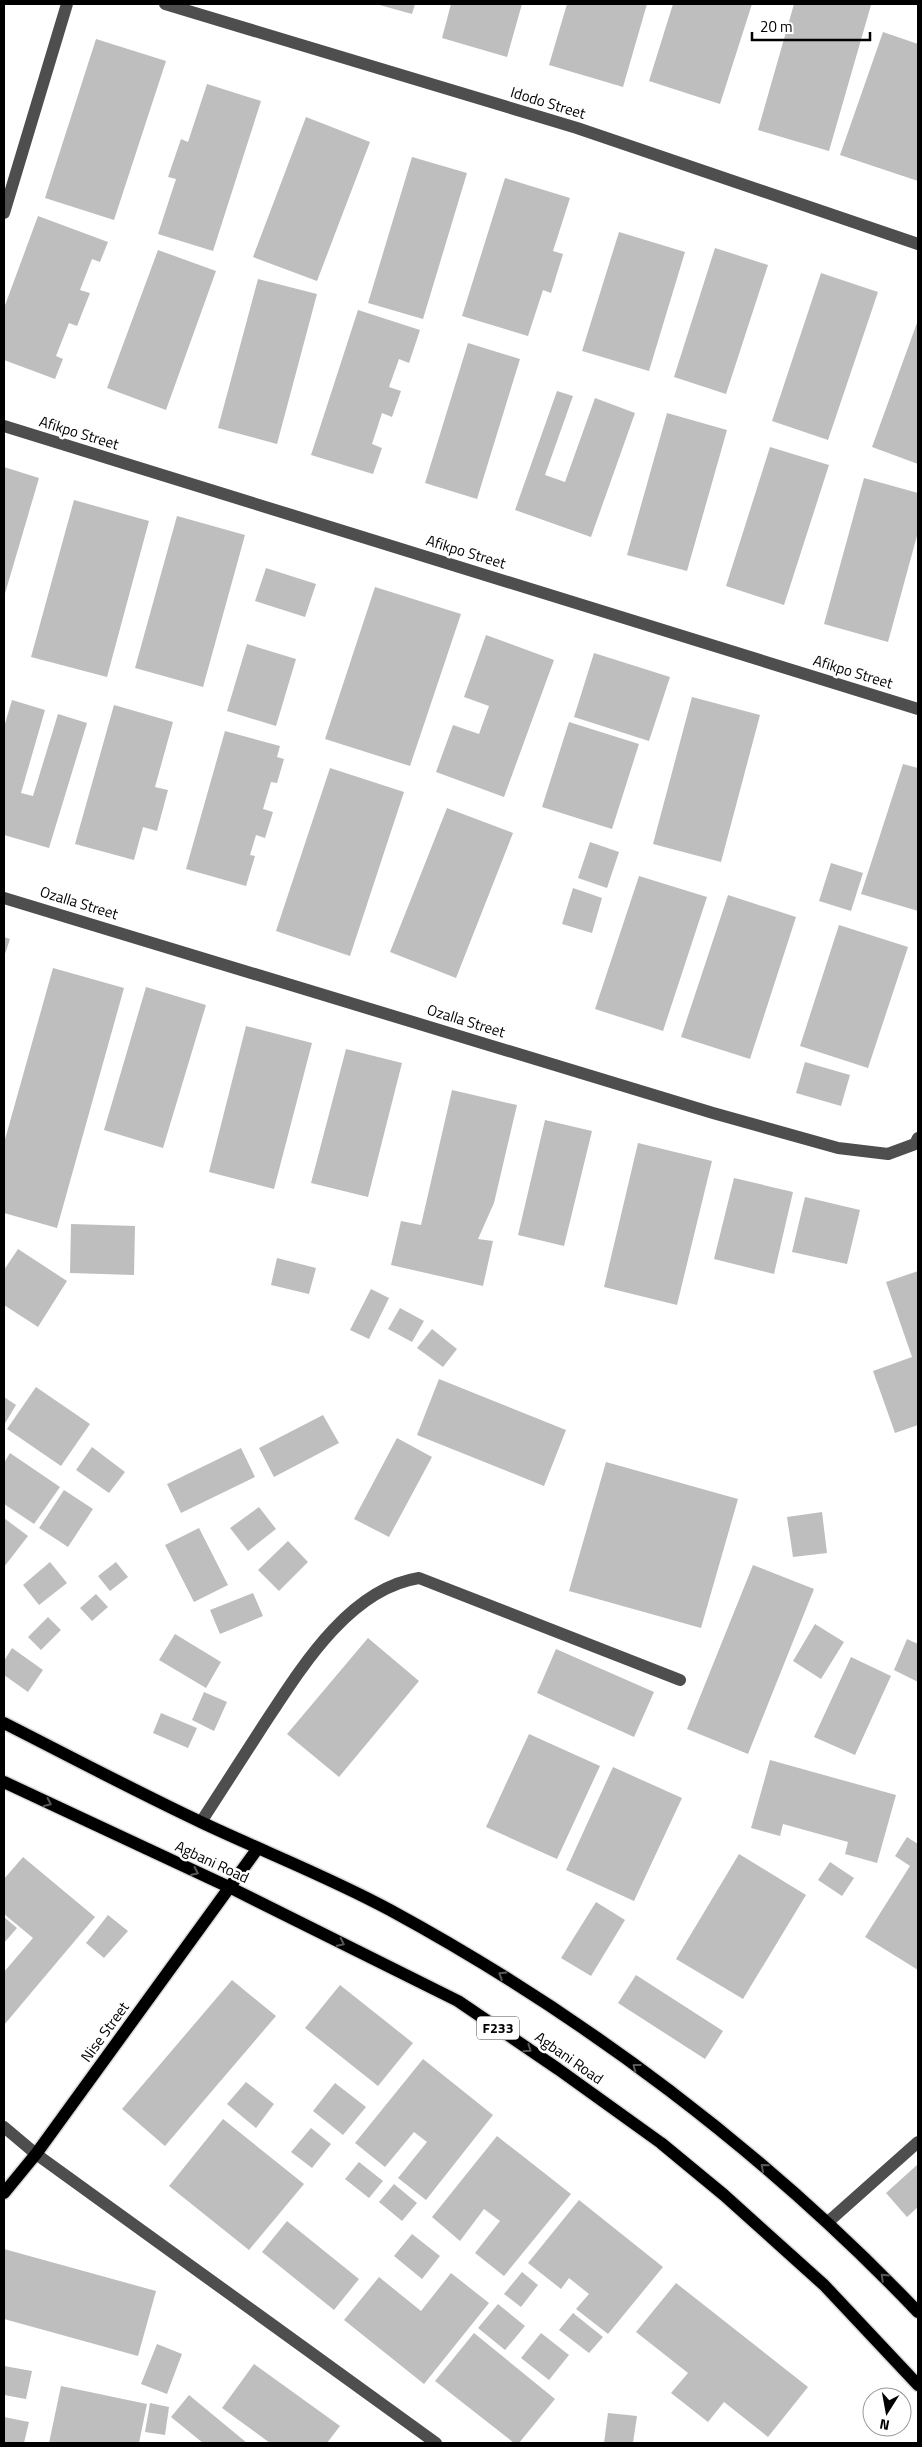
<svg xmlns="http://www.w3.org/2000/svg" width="922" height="2447" font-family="'Titillium Web',sans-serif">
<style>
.building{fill:#bebebe}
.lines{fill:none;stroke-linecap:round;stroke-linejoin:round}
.major-casing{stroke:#dbdbdb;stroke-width:15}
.minor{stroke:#4e4e4e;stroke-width:12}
.major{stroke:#000;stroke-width:12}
.oneway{stroke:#595959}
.labels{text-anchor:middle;stroke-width:5;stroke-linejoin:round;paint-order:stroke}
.shield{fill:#fff;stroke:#4c4c4c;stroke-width:1}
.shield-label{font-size:14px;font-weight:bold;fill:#000}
.street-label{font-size:15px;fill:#000;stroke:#fff}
</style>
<rect width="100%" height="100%" fill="#fff"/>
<!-- building -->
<path class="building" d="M376,4H415L412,14Z
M451,4H522L507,57L442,38Z
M567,4H647L623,87L549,65Z
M673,4H752L720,104L649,81Z
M794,4L871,5L829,151L758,130Z
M883,32L918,44V181L840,155Z
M96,39L166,61L114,220L45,198Z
M207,84L261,101L213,251L158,234L176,179L168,177L181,139L188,142Z
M306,117L370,142L317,281L253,257Z
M412,157L467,173L423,319L368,303Z
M505,178L570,198L553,251L563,254L551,293L543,290L528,336L462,316Z
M38,216L108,242L100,262L92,259L80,290L90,293L77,326L69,323L56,356L63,359L55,379L4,360V308Z
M619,232L685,252L649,371L582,351Z
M715,248L768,265L726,394L674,377Z
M158,250L216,271L166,410L107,388Z
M821,273L878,292L828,440L772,421Z
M258,279L317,294L277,444L218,428Z
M358,310L420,330L409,363L399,359L389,387L401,391L392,417L382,413L372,444L382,448L373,474L311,455Z
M918,320V464L872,447Z
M468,343L520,359L477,499L425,483Z
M557,391L573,396L545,475L565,482L595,398L635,413L591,537L515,510Z
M667,413L727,430L687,571L627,555Z
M770,447L829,465L784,605L726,586Z
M4,467L39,478L4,597Z
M864,478L918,493V532L888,642L824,624Z
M74,500L149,521L107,677L31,657Z
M177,516L245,535L203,687L135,668Z
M266,568L316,584L305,617L255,601Z
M375,587L461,614L410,766L325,739Z
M486,635L554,660L504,797L436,772L453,725L479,734L489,706L464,697Z
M247,644L296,659L276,726L227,711Z
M594,653L670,677L649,741L574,717Z
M692,697L760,715L721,862L653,844Z
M12,700L45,710L21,793L33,796L58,714L87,723L49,848L4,835V727Z
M114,705L173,722L155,787L168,790L157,831L143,827L134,860L75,844Z
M569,722L639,744L612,829L542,807Z
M225,731L280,746L277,757L284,759L277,783L271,782L263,809L273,812L265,838L256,835L250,855L255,856L246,886L186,869Z
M903,764L918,768V911L861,894Z
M330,768L404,792L350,956L276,931Z
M447,808L513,833L456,978L390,952Z
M590,842L619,852L607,888L578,878Z
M831,863L863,873L851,911L819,901Z
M639,876L707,897L663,1031L595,1009Z
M573,888L602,898L592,933L562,924Z
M728,895L796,917L750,1059L681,1037Z
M839,925L908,947L868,1068L800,1046Z
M4,937L10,939L4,957Z
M53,968L124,988L57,1228L4,1213V1143Z
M146,987L206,1005L163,1148L104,1130Z
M246,1026L312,1043L274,1189L209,1172Z
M346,1049L402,1063L368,1197L311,1183Z
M805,1062L850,1075L841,1106L796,1093Z
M452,1090L517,1105L494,1203L478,1239L493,1241L483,1286L391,1265L401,1221L421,1225Z
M545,1120L592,1131L564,1246L518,1235Z
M638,1143L712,1161L677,1305L604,1287Z
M734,1178L793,1192L774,1274L714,1259Z
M805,1197L860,1210L847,1264L792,1252Z
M71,1224L135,1226L134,1275L70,1273Z
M18,1249L67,1281L38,1327L4,1305V1270Z
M277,1258L316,1268L309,1294L271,1285Z
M918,1271V1425L895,1433L873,1371L912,1357L886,1282Z
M371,1289L389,1298L369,1339L350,1330Z
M400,1308L424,1321L412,1342L388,1329Z
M432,1329L457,1349L443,1367L417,1348Z
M439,1379L566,1430L544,1486L417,1435Z
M36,1387L90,1424L61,1466L7,1429Z
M4,1397L16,1405L4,1425Z
M323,1415L339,1443L274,1477L259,1448Z
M397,1438L432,1457L389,1537L354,1519Z
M92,1447L125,1472L109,1493L76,1470Z
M241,1448L255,1477L181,1513L167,1484Z
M10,1453L60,1487L34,1524L4,1504V1463Z
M606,1462L738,1499L701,1628L569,1591Z
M64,1490L93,1509L68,1547L39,1528Z
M259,1507L276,1529L248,1551L230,1528Z
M822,1512L827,1553L793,1557L787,1517Z
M4,1518L28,1536L4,1567Z
M199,1528L228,1585L194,1602L165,1545Z
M288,1541L308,1562L279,1591L258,1570Z
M50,1562L67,1583L39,1605L23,1585Z
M116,1562L128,1577L110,1591L98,1576Z
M753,1565L814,1589L748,1754L687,1729Z
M253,1593L263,1616L220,1634L210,1610Z
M96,1594L108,1607L92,1621L80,1608Z
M48,1617L61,1630L41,1650L28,1637Z
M815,1624L844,1642L821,1679L793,1661Z
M175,1634L221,1662L206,1688L159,1660Z
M368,1638L419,1681L339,1777L287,1734Z
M907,1639L918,1644V1682L894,1670Z
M12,1648L43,1670L28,1692L4,1675V1661Z
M556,1649L654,1692L634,1737L537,1693Z
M851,1657L891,1676L855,1755L814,1737Z
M204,1692L227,1702L214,1731L192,1720Z
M161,1713L197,1728L188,1748L153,1733Z
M529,1734L600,1766L557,1859L486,1827Z
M770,1760L896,1795L877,1863L845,1854L848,1842L783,1824L780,1836L751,1828Z
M613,1767L682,1798L634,1901L566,1870Z
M907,1837L918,1844V1970L865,1937L910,1866L895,1856Z
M739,1854L806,1895L743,1999L676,1959Z
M23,1857L95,1917L4,2025V1972L33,1938L4,1914V1879Z
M830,1862L854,1878L842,1896L818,1880Z
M596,1902L625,1920L591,1976L561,1958Z
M108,1915L128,1931L104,1958L86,1943Z
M4,1917L17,1928L4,1943Z
M636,1975L723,2031L705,2059L618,2003Z
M232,1980L276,2016L165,2146L122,2109Z
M340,1985L413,2043L378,2086L305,2028Z
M423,2059L493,2115L426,2200L398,2178L427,2142L414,2132L385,2167L355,2143Z
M246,2082L274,2104L256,2128L227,2104Z
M335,2083L366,2107L343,2135L313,2111Z
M223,2119L304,2184L249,2250L169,2186Z
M311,2128L331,2144L312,2168L291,2152Z
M497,2136L571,2194L504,2276L475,2253L500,2221L484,2209L460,2241L432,2217Z
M359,2162L383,2181L369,2198L345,2179Z
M918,2164V2207L907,2217L886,2193Z
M394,2184L417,2203L402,2221L379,2202Z
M579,2200L663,2267L608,2334L576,2309L589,2294L569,2278L561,2289L528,2263Z
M287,2221L359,2279L334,2310L262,2252Z
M412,2234L440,2256L422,2279L394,2256Z
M4,2249L156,2291L138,2356L4,2319Z
M522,2272L538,2285L521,2307L504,2294Z
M451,2273L489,2303L424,2384L344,2320L379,2277L421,2311Z
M676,2283L808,2387L768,2437L724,2402L708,2422L671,2393L688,2373L636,2332Z
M498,2304L525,2326L505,2350L478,2328Z
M573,2313L603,2337L589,2353L559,2330Z
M474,2333L555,2399L519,2443H514L435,2381Z
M541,2333L569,2355L549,2380L521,2358Z
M157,2344L182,2354L167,2394L141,2384Z
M254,2364L340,2426L327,2443H270L222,2408Z
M4,2366L32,2371L26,2399L4,2395Z
M61,2386L147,2404L139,2443H49Z
M189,2395L247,2443H203L171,2417Z
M150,2403L169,2407L165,2435L145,2432Z
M608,2413L637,2416L633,2443H604Z
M4,2417L29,2422L24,2443H4Z"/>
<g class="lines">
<defs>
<path id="major" d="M4,1723C71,1757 137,1792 205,1824C267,1853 331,1878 390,1910C585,2016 765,2152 918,2312
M4,1782L231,1888L458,2001L558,2069L661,2143L724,2195L824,2285L918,2385
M4,2193L36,2154L258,1848"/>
</defs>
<!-- major casing -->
<use href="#major" class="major-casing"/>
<!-- minor -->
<path class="minor" d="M165,4L577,128L918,244
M4,213L67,4
M4,426L918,709
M4,898L713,1113L838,1148L888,1154L915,1144L918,1138
M201,1822C221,1791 241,1760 261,1729C298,1673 347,1589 419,1578L680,1680
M4,2127L36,2154L436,2443
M828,2222L918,2142"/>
<!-- major -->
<use href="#major" class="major"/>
</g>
<!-- one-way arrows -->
<defs><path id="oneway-chevron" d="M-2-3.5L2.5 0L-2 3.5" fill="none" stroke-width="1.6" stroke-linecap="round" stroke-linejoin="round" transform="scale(1.25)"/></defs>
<g class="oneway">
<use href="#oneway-chevron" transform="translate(48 1803) rotate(25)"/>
<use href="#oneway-chevron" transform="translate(195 1872) rotate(25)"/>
<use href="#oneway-chevron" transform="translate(341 1943) rotate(26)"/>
<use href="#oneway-chevron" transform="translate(502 1975) rotate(-148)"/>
<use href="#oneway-chevron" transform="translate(528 2049) rotate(34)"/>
<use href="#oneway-chevron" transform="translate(636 2067) rotate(-143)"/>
<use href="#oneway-chevron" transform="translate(764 2167) rotate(-139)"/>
<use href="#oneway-chevron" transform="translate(884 2277) rotate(-136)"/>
</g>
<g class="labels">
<!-- shield labels -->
<rect class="shield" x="477" y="2016.5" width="42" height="23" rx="4"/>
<g class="shield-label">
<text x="498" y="2033">F233</text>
</g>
<!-- street labels -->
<g class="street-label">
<text transform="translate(548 103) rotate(17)" y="5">Idodo Street</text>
<text transform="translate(79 433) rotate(17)" y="5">Afikpo Street</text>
<text transform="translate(466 552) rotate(17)" y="5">Afikpo Street</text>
<text transform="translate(853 672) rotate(17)" y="5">Afikpo Street</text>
<text transform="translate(79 903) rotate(17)" y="5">Ozalla Street</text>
<text transform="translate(466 1021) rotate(17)" y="5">Ozalla Street</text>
<text transform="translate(212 1862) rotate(25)" y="5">Agbani Road</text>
<text transform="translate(105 2032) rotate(-54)" y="5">Nise Street</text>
<text transform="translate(569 2058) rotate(35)" y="5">Agbani Road</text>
</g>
</g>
<!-- border -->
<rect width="922" height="2447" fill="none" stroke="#000000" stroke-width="10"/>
<!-- north arrow -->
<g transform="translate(887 2412) rotate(191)"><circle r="24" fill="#ffffff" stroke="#999999"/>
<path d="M0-4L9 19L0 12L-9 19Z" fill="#000000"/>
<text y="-8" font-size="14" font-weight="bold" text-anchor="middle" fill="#000000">N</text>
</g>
<!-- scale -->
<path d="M752 32v8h118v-8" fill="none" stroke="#000000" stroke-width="2.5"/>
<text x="760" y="32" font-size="15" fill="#000000" stroke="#ffffff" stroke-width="4" paint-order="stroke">20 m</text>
</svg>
